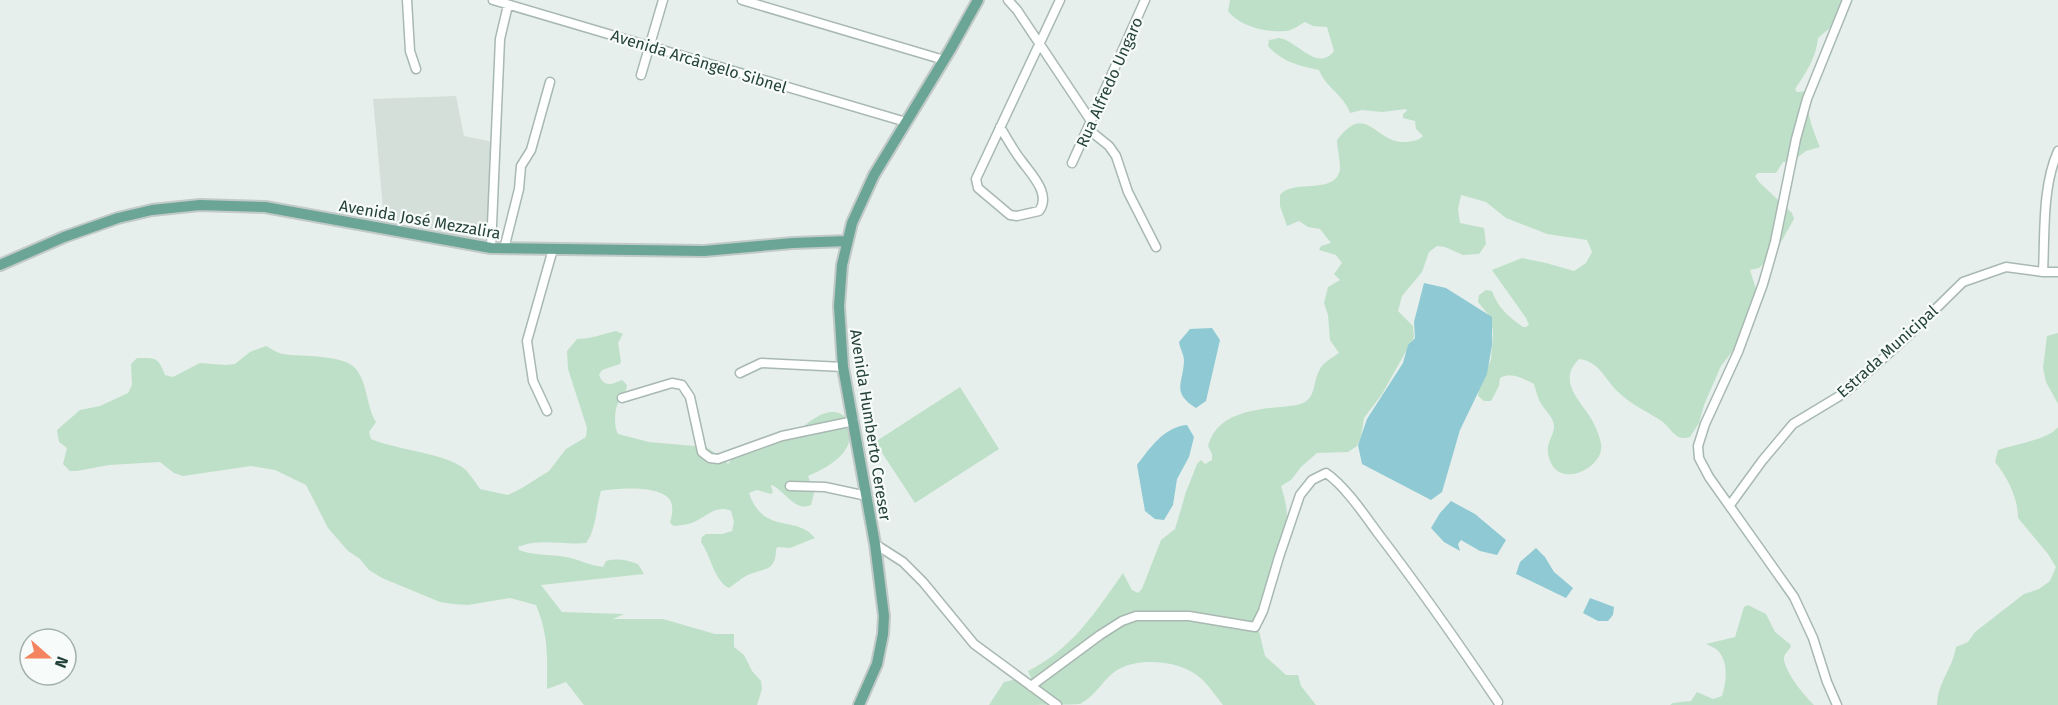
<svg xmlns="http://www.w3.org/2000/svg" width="2058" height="705" font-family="'Fira Sans',sans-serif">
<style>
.built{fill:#d4dfda}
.green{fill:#bfe0c8}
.water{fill:#8ec9d4}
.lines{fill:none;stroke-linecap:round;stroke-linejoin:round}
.minor-casing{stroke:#a8b8b2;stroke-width:11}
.major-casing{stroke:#c2cac8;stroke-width:14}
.minor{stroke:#fff;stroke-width:8}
.major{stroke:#6aa596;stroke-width:10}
.labels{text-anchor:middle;stroke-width:4.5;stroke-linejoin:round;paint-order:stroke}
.street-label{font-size:16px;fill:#24423a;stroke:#f7fbf9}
</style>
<rect width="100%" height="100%" fill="#e6efeb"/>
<!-- built -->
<path class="built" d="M456,96L464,136L493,142L490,238L481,240L384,219L373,99Z"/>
<!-- green -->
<path class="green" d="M1230,0H1848L1837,22L1818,38C1816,58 1806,73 1795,89L1797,92L1809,91C1805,111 1812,128 1820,147L1806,151L1791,162H1783L1776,173H1758L1755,176L1759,182L1792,213L1794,219L1781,242L1767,256L1763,264L1759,268L1750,270L1756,289L1741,340L1721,366L1704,405L1699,423L1690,437C1686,438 1681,439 1677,436C1671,432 1667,424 1660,420C1646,411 1630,404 1617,391C1605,379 1599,361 1579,359C1560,378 1574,394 1586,411C1593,420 1599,433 1601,444C1605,466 1565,487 1552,465C1541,444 1555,438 1554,425C1553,417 1544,409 1540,402C1537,396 1536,390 1534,384C1524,379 1511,371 1500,378L1499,386L1491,401H1484L1478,396L1479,387L1491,360L1493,333L1491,318L1478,302L1479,295L1486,290L1492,291C1498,308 1508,316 1523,327H1526L1529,325L1526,318L1492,270L1522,258L1546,263L1574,271L1586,263L1592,252L1587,240L1547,234L1506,218L1486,202L1461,195L1458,209L1460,223L1484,228L1486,244L1479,254L1463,255L1445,247L1437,246L1429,252L1422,272L1402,296L1398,311L1413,326L1414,337L1382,394L1364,418L1361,436L1357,446L1348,452L1317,453L1301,467L1291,480L1281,486C1292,519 1286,533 1279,565L1281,567L1266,591L1259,631L1265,656L1286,675H1298L1301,686L1316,705H1223C1214,694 1205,679 1192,672C1172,660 1137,658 1117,670C1103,679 1096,696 1080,704C1070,705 1004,705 989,705L1004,682L1013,680L1028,681L1031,678L1028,671C1072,649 1095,613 1123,573L1132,590L1138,593L1142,589L1161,540L1175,529L1186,492L1197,464L1201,460L1205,464L1212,460V454L1208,446C1217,414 1251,410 1280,407C1288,406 1296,406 1303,403C1316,397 1313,382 1319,371C1323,362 1332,358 1339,353L1330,340L1328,315L1324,303L1328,287L1340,280L1334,274L1342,263L1336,255L1319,250L1321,246L1331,243L1320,229L1308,227L1299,221L1287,226L1280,206V195C1293,179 1332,194 1339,173C1342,168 1337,148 1337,140C1367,100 1375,144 1406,142C1413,141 1418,141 1423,136L1416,129L1415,121L1403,118V114L1407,111L1406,109L1382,112L1362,110L1350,113C1344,95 1326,88 1319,70C1300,66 1282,62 1268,46L1269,40C1271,40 1278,38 1279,38C1297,40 1317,73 1334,51L1327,27L1313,26L1305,22C1299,25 1293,30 1287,31C1268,33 1240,27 1228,11Z
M616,331L623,334L618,343L621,361L620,364L602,370L599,375C604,387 611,385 622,380L627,385C626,393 622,396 618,403C614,411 614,427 618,434L649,442L706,447L720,456L728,464C733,459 733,451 739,446C753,444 771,444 785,439C799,434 821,404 841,414C848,417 848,423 849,429C855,453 827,468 808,476L814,493L811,505C795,512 786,492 772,485L771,486L773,492L771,494L757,490L749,493C764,536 796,514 815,538L790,548L778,547L776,549C776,574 762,567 746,576C740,579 735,584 729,588C714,581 711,556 701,542L702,537L706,534H722L732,531L734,522L731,511C716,504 706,517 694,522C688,525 680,525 674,526L670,523C672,515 674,507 670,500C660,485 617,488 601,491C596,507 596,531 586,543C563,545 539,538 518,547L519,550C535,556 550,554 566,557C578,559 591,566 603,567L606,561C618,558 627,560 638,564L644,574L541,585L562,612L624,614L613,619H663L715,634H734V647L744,655L752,671L761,681L762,689L757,705H584L566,682L547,689C547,656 549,637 536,605L510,598L468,605L453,604L440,602L382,578L369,570L360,559L348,551L328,528L306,485L275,470L251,466L183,476L174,473L160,462L109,465L77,471H70L63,464L67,448L59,442L57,430L80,410L100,406L128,393L132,385L131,364L137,358C155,358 158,356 165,375L173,377L200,363L226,365L235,364L250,352L266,346C272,349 277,353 283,354C302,357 344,354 356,369C368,384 366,406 376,422L369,432L371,439C396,450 447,453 466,470C471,476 476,483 480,489L508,495L522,488L549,471L566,449L586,437L587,428L568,369L567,351L577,339C590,339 603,334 616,331Z
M2058,333V404L2046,382L2043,368L2047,336Z
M960,387L999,449L915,503L875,442Z
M2058,427V705H1937C1938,681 1952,670 1956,647L1968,642L1975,632L2024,594L2039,589L2050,581L2056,567L2048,554L2018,518C2018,498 2008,478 1995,462L1998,450C2013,445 2050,439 2058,427Z
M1748,605L1766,614L1775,632L1790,644L1791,647C1788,651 1783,655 1784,660C1787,675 1804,695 1814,705H1670L1673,703L1691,701L1697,692L1713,699L1722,696C1726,683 1729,664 1719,652C1716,648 1710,646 1706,644L1735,637L1744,607Z"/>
<!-- water -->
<path class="water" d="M1424,283L1446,288L1492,317V345L1487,374L1460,430L1442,492L1431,500L1362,464L1358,445L1367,419L1403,363L1408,345L1415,338L1414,322Z
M1212,328L1220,340L1206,401L1196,408C1171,392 1183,384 1184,361C1184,354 1180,349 1179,342L1190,329Z
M1187,425L1194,437L1189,457L1177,479L1173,505L1164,520L1155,519L1145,511L1137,465C1150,448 1164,427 1187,425Z
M1451,501L1475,514L1506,540L1497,555L1480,551L1461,540L1458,544L1460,551L1444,542L1431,528L1440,513Z
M1536,548L1545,557L1554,572L1573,588L1566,598L1516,574L1520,562Z
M1590,598L1614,607L1613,615L1608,621H1598L1583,613Z"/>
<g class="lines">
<defs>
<path id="minor" d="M407,0L410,51L416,69
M493,0L906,122
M742,0L944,60
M1008,0L1017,10L1091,121
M641,75L663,0
M1000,127C1007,138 1013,150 1021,160C1030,173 1052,194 1039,211L1017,216L1010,215L978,188L976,179L1060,0
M1088,129L1109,146L1116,156L1128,192L1156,247
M1072,163L1145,0
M491,248L500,39L508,5
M504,249L519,189L521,166L531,150L550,82
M2043,272C2045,233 2042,187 2058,151
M740,373L761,363L843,367
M622,398L672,383L682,385L690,397L702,452L710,458L718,459L782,436L854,421
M547,411L533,381L527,341L553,249
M790,486L825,487L867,496
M1730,505L1762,461L1793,424L1846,392L1908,336L1963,282L2006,267L2043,272H2058
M875,544L903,562L923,582L974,644L1057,705
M1031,686L1100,635L1122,621L1136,616H1189L1255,627L1263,611L1279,557L1300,495L1312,480L1326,473C1344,485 1364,514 1377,532C1419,587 1459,644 1498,702
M1837,705L1827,682L1813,638L1794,597L1709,477L1699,458L1698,446L1705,424L1738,352L1763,284L1775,242L1796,139L1807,99L1847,0"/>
<path id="major" d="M0,265L64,237L118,218L152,210L200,205L265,207L491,248L704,251L793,243L847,241
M859,705L877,664L883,634L884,616L875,544L843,367L839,306L842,265L852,223L874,175L950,50L978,0"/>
</defs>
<!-- minor casing -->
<use href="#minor" class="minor-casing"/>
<!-- major casing -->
<use href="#major" class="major-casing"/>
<!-- minor -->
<use href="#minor" class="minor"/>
<!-- major -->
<use href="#major" class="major"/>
</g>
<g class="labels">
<!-- street labels -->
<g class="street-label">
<text transform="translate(699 61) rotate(17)" y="6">Avenida Arcângelo Sibnel</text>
<text transform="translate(1109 82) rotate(-66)" y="6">Rua Alfredo Ungaro</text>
<text transform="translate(420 219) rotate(10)" y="6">Avenida José Mezzalira</text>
<text transform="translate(1887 351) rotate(-42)" y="6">Estrada Municipal</text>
<text transform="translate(871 425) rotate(81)" y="6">Avenida Humberto Cereser</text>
</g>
</g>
<!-- north arrow -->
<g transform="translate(48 657) rotate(111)"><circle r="28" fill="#f7fbf9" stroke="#a3b1ad" stroke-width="1.5"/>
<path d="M0-4.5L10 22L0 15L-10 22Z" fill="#f4845f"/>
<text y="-9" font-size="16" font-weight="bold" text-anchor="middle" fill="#24423a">N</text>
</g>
</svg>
